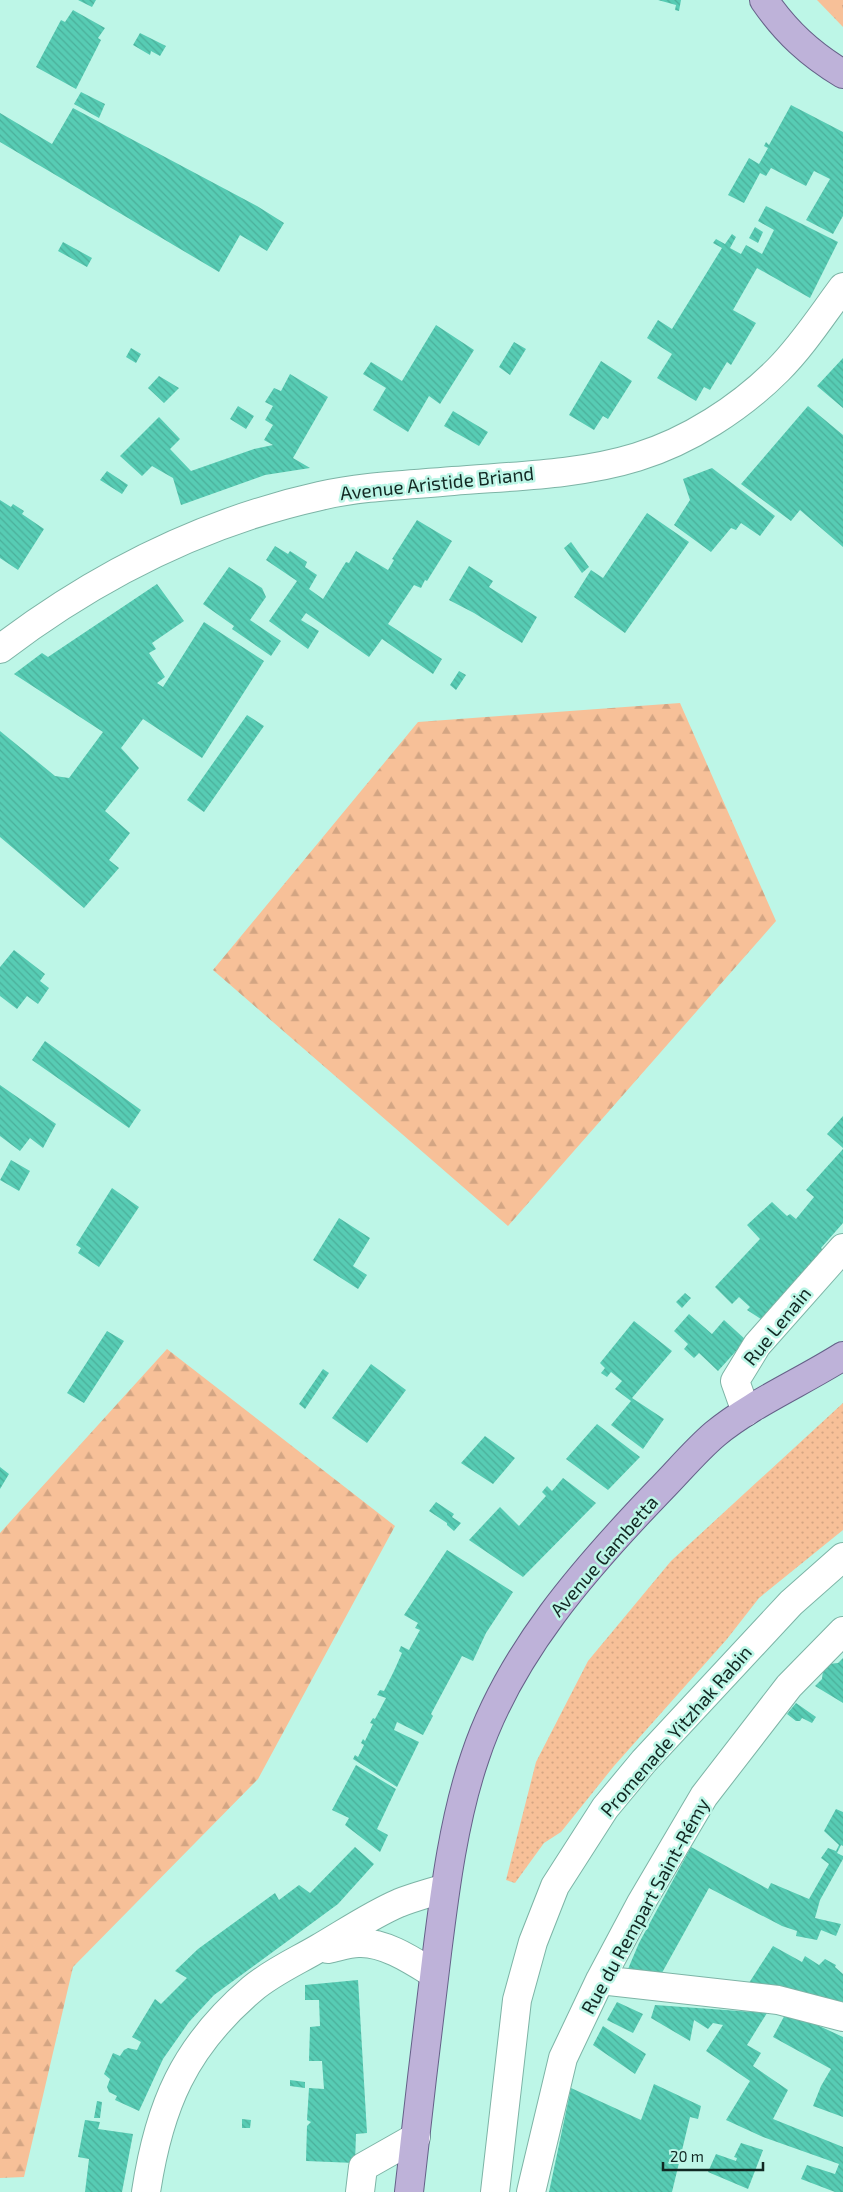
<svg xmlns="http://www.w3.org/2000/svg" width="843" height="2192" font-family="'Exo 2',sans-serif">
<style>
.grass{fill:url(#grass-dots)}
.forest{fill:url(#forest-firs)}
.park{fill:url(#park-tufts)}
.building{fill:url(#building-back-hatch)}
.lines{fill:none;stroke-linecap:round;stroke-linejoin:round}
.minor-casing{stroke:#7db4a6;stroke-width:30}
.major-casing{stroke:#656188;stroke-width:30}
.minor{stroke:#fff;stroke-width:28}
.major{stroke:#beb2d9;stroke-width:28}
.labels{text-anchor:middle;stroke-width:5;stroke-linejoin:round;paint-order:stroke}
.street-label{font-size:19px;fill:#122823;stroke:#bdf6e7}
</style>
<defs>
<pattern id="grass-dots" width="8" height="8" patternUnits="userSpaceOnUse" patternTransform="scale(1.25)"><rect width="8" height="8" fill="#f7c098"/><path d="M2 2h.1M6 6h.1" fill="none" stroke="#d3a583" stroke-width="1.8" stroke-linecap="round"/></pattern>
<pattern id="forest-firs" width="22" height="20" patternUnits="userSpaceOnUse" patternTransform="scale(1.25)"><rect width="22" height="20" fill="#f7c098"/><path d="M5 1l3.5 6h-7zM16 11l3.5 6h-7z" fill="#d3a583"/></pattern>
<pattern id="park-tufts" width="24" height="20" patternUnits="userSpaceOnUse" patternTransform="scale(1.25)"><rect width="24" height="20" fill="#f7c098"/><path d="M3 7l-1-3M5 7V3M7 7l1-3M15 17l-1-3M17 17v-4M19 17l1-3" fill="none" stroke="#d3a583"/></pattern>
<pattern id="building-back-hatch" width="6" height="6" patternUnits="userSpaceOnUse" patternTransform="scale(1.25)"><rect width="6" height="6" fill="#57ccb4"/><path d="M-1 5l2 2M0 0l6 6M5-1l2 2" fill="none" stroke="#4baf9a"/></pattern>
</defs>
<rect width="100%" height="100%" fill="#bdf6e7"/>
<!-- grass -->
<path class="grass" d="M843,1403V1530L759,1598L727,1639L614,1766L561,1832L544,1843L515,1883L506,1880L536,1762L588,1661L671,1561Z"/>
<!-- forest -->
<path class="forest" d="M680,703L776,921L508,1226L213,970L418,722Z
M167,1349L395,1526L258,1779L73,1967L24,2177L0,2178V1533Z"/>
<!-- park -->
<path class="park" d="M817,0H843V27Z"/>
<!-- building -->
<path class="building" d="M78,0H96L92,7Z
M658,0H681L679,11L675,10L676,5Z
M73,10L105,28L98,38L101,40L76,89L36,67L61,20L65,22Z
M140,33L166,46L160,56L151,51L150,55L133,45Z
M81,92L105,104L99,118L74,104Z
M791,105L843,132V216L833,234L806,220L830,179L814,171L806,186L771,168L766,176L760,173L744,203L728,195L749,158L759,164L768,148L764,146L766,142L769,145Z
M73,108L257,206L284,223L267,251L240,235L219,272L0,142V113L52,144Z
M766,206L838,242L810,298L757,268L733,310L756,323L731,365L727,362L710,390L704,387L696,401L657,378L672,354L647,338L658,320L672,329L722,248L713,243L716,239L725,244L732,234L736,237L730,248L741,254L746,245L762,254L774,230L758,221Z
M755,227L763,232L758,243L749,238Z
M63,242L92,258L87,267L58,251Z
M436,325L474,350L440,404L429,396L408,432L373,410L386,388L363,374L371,362L402,381Z
M514,342L526,349L510,375L499,367Z
M131,348L141,354L136,363L126,357Z
M843,358V408L817,386Z
M601,361L632,381L608,419L603,416L594,430L569,415Z
M290,374L328,397L293,458L310,468L265,475L181,505L173,478L152,466L142,476L120,456L159,417L180,439L170,449L191,471L254,449L273,445L264,440L273,425L265,420L273,406L265,402L274,388L281,391Z
M159,376L179,388L164,403L148,388Z
M238,406L254,416L246,429L230,419Z
M808,406L843,435V547L800,510L791,521L741,484Z
M453,411L488,432L479,446L444,426Z
M712,468L775,516L760,536L741,523L736,530L731,528L711,552L674,525L690,500L683,479Z
M107,471L128,485L122,494L100,480Z
M0,500L11,507L13,504L24,511L22,514L44,529L18,570L0,558Z
M647,513L689,542L625,633L574,597L591,570L603,578Z
M417,520L452,541L427,581L425,580L421,588L414,585L388,624L442,659L433,674L382,639L369,657L306,613L301,620L319,631L308,649L269,621L297,581L266,560L275,546L288,554L290,551L307,562L305,567L317,575L309,589L323,599L346,562L349,563L356,551L388,570L394,560L392,559Z
M571,542L589,567L582,573L564,548Z
M469,566L493,581L489,587L537,617L522,643L474,613L449,600Z
M229,567L262,588L266,597L250,620L281,641L271,656L232,629L234,626L203,604Z
M157,584L184,621L152,643L156,649L149,653L165,677L157,683L163,687L204,622L264,661L202,758L143,719L121,748L139,768L105,811L130,833L109,860L119,868L84,908L0,837V731L55,776L69,778L103,732L14,674L42,653L48,657Z
M459,671L466,675L456,690L450,685Z
M247,715L264,726L204,812L187,800Z
M14,950L45,974L40,981L49,988L38,1004L27,996L17,1009L0,996V967Z
M45,1041L141,1110L129,1128L32,1060Z
M0,1085L56,1124L43,1148L30,1138L20,1151L0,1136Z
M843,1116V1148L827,1134Z
M843,1149V1223L821,1248L824,1251L764,1321L747,1310L750,1307L739,1297L732,1304L715,1287L760,1239L747,1225L772,1202L787,1216L790,1214L796,1219L814,1197L806,1190Z
M11,1160L30,1171L19,1191L0,1180Z
M112,1188L139,1207L99,1267L78,1253L81,1248L76,1245Z
M339,1218L370,1238L353,1266L367,1275L358,1289L313,1260Z
M685,1293L691,1298L682,1308L676,1302Z
M689,1314L712,1334L724,1320L746,1340L718,1371L699,1353L694,1358L684,1349L688,1344L674,1331Z
M634,1321L672,1351L632,1398L664,1419L643,1449L611,1425L631,1401L615,1389L622,1381L611,1372L607,1377L601,1373L605,1368L600,1363Z
M107,1331L124,1341L84,1403L67,1393Z
M371,1364L406,1390L367,1443L332,1418Z
M323,1369L329,1373L305,1409L299,1404Z
M597,1424L640,1457L608,1490L566,1459Z
M485,1436L515,1458L493,1484L461,1463Z
M0,1467L9,1474L0,1489Z
M563,1478L596,1503L523,1577L469,1540L500,1507L519,1526L546,1496L542,1492L547,1486L552,1491Z
M436,1502L454,1514L452,1517L461,1523L454,1531L447,1525V1523L429,1511Z
M447,1550L513,1592L486,1633L473,1661L462,1656L431,1714L433,1716L423,1735L397,1722L394,1730L419,1742L397,1787L353,1759L355,1755L358,1757L364,1745L361,1743L363,1739L365,1741L373,1724L370,1723L373,1718L375,1719L386,1698L377,1695L380,1690L384,1691L394,1671L402,1653L399,1651L401,1646L409,1650L420,1630L415,1628L418,1623L404,1615Z
M843,1658V1703L815,1686L822,1679L823,1670L828,1664L838,1663Z
M796,1703L816,1717L812,1723L802,1718L800,1721H796L787,1714Z
M356,1765L396,1789L377,1829L388,1835L380,1852L345,1825L349,1818L332,1810Z
M836,1809L843,1812V1846L841,1845L837,1853L843,1856V1859L820,1900L815,1918L841,1924L836,1936L821,1930L817,1940L796,1936L797,1931L782,1926L709,1888L658,1980L628,1969L639,1943L691,1847L768,1889L771,1883L809,1899L829,1864L821,1858L828,1848L836,1851L839,1845L824,1831Z
M355,1847L374,1864L338,1904L214,1995L189,2022L163,2059L139,2111L115,2100L117,2096L109,2092L107,2087L110,2079L104,2074L113,2053L120,2056L124,2050L128,2048L137,2050L141,2042L132,2037L155,1999L161,2004L187,1978L175,1971L198,1949L275,1893L279,1900L299,1885L310,1893Z
M773,1946L802,1962L805,1956L819,1965L825,1959L836,1965L835,1967L843,1974V2002L779,1989L747,1986Z
M358,1980L367,2133L356,2134L355,2163L306,2161L307,2126L311,2122L307,2120L309,2088L324,2089L322,2061H309L310,2027L320,2026L319,2000H305V1985Z
M617,2002L643,2014L633,2033L607,2020Z
M655,2005L767,2013L747,2045L761,2053L753,2066L788,2090L773,2119L843,2147V2192H835L801,2179L807,2165L835,2174L839,2164L763,2137L726,2120L750,2081L706,2051L723,2025L713,2023L708,2029L694,2020L690,2041L651,2018Z
M787,2011L843,2037V2117L813,2106L821,2086L831,2069L773,2037Z
M603,2026L646,2054L635,2074L593,2045Z
M290,2080L305,2082V2088L290,2086Z
M654,2084L701,2106L698,2119L690,2117L672,2192H549L571,2088L641,2120Z
M97,2101L102,2102L100,2118H94Z
M242,2119L251,2120L250,2128H242Z
M85,2120L100,2122L98,2129L133,2134L122,2192H85L89,2159L78,2157Z
M741,2143L763,2150L748,2189L708,2172L716,2154L736,2161L737,2158L734,2157Z"/>
<g class="lines">
<defs>
<path id="minor" d="M0,649C96,576 203,522 320,496C363,486 409,485 453,481C514,476 579,475 637,457C689,441 740,408 778,370C803,345 822,315 843,287
M746,1412L735,1381L757,1345L843,1248
M328,1949C338,1947 349,1943 359,1943C385,1942 413,1961 434,1974
M600,1980L778,2000L843,2017
M146,2192C159,2106 184,2047 252,1989C272,1972 297,1961 319,1948C345,1933 371,1915 399,1903C414,1897 430,1893 445,1888
M360,2192L363,2167L416,2137
M495,2192L517,2000L533,1942L555,1886L605,1808L644,1761L791,1603L843,1557
M531,2192L563,2058L600,1980L641,1903L704,1796L789,1686L843,1631"/>
<path id="major" d="M764,0C786,32 810,54 843,74
M409,2192C418,2112 427,2033 437,1953C445,1889 454,1818 475,1757C509,1654 585,1568 659,1491C677,1473 695,1451 715,1434C751,1404 802,1382 843,1356"/>
</defs>
<!-- minor casing -->
<use href="#minor" class="minor-casing"/>
<!-- major casing -->
<use href="#major" class="major-casing"/>
<!-- minor -->
<use href="#minor" class="minor"/>
<!-- major -->
<use href="#major" class="major"/>
</g>
<g class="labels">
<!-- street labels -->
<g class="street-label">
<text transform="translate(437 483) rotate(-6)" y="7">Avenue Aristide Briand</text>
<text transform="translate(777 1326) rotate(-51)" y="7">Rue Lenain</text>
<text transform="translate(604 1556) rotate(-49)" y="7">Avenue Gambetta</text>
<text transform="translate(676 1731) rotate(-49)" y="7">Promenade Yitzhak Rabin</text>
<text transform="translate(645 1906) rotate(-61)" y="7">Rue du Rempart Saint-Rémy</text>
</g>
</g>
<!-- scale -->
<path d="M663 2162v8h100v-8" fill="none" stroke="#122823" stroke-width="2.5"/>
<text x="670" y="2162" font-size="15" fill="#122823" stroke="#bdf6e7" stroke-width="4" paint-order="stroke">20 m</text>
</svg>
